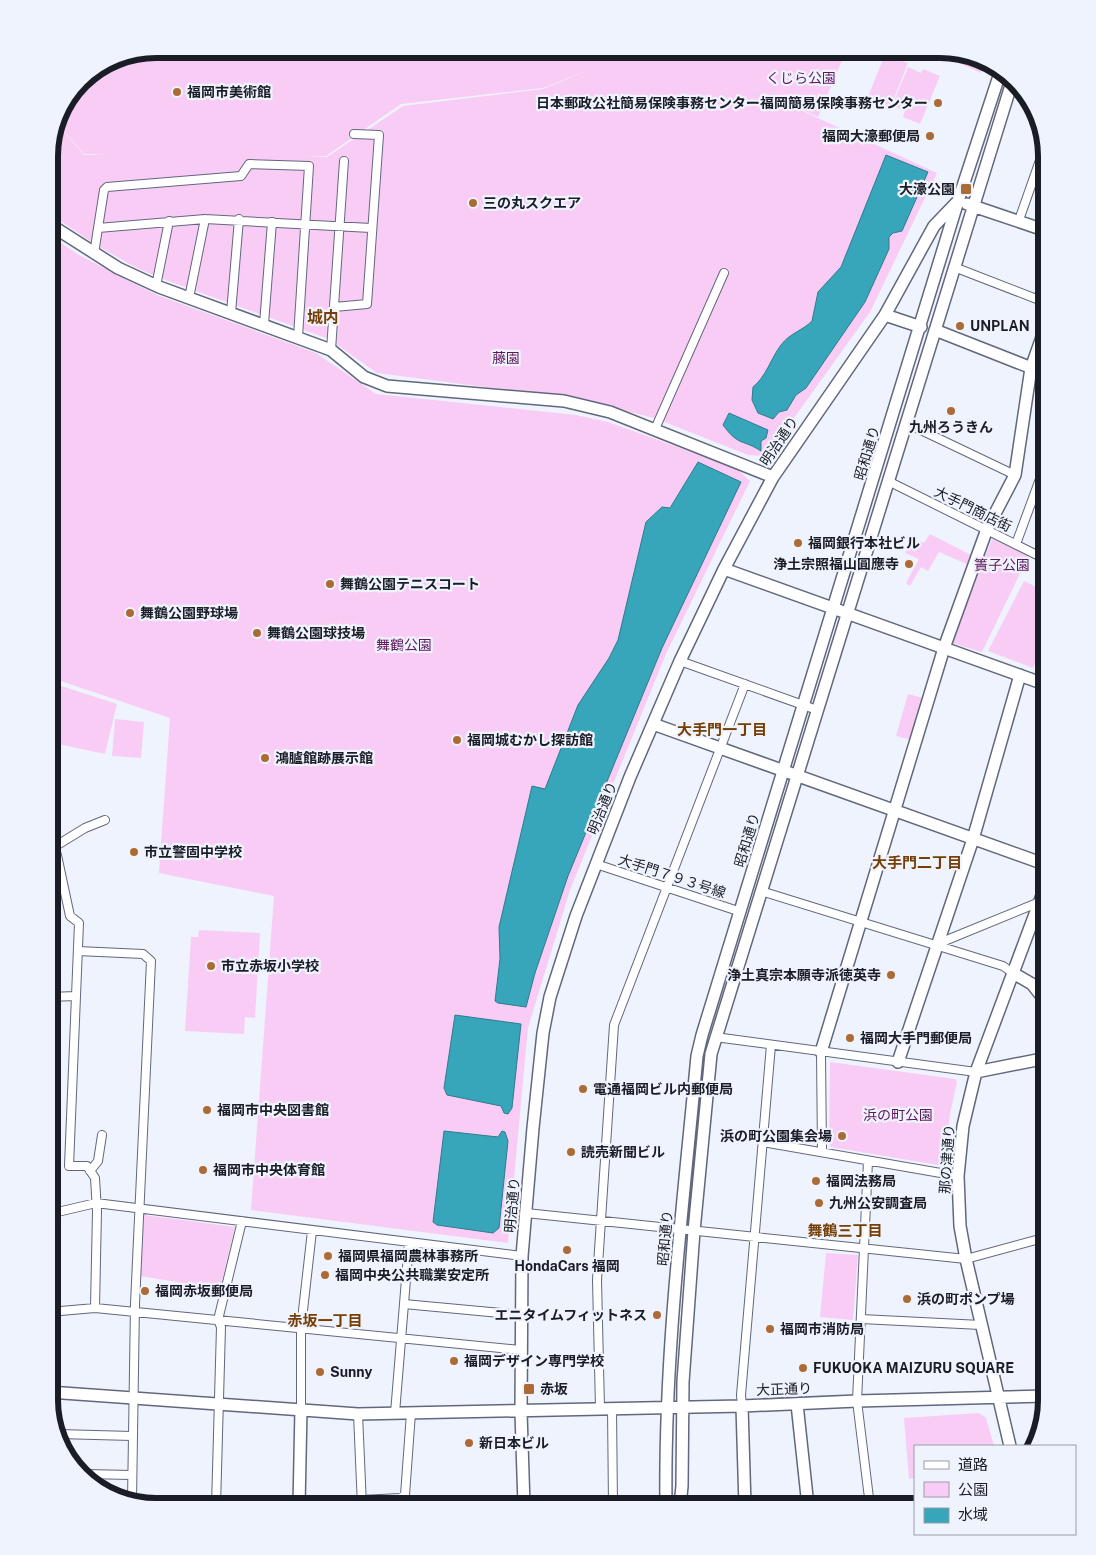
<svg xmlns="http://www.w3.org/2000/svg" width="1096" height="1555" font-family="'Public Sans','Noto Sans JP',sans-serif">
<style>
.green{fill:#f9ccf5;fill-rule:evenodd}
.water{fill:#37a5ba;stroke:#2e7c8e}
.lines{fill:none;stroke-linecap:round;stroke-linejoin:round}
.street-casing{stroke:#61687d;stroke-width:10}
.secondary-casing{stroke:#61687d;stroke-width:14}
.street{stroke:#fff;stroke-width:8}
.secondary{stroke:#fff;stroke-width:11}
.poi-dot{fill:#ac6a35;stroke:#eff3fd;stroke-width:2}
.labels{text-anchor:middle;stroke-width:4.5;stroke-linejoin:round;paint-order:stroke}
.park-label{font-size:14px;fill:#5f185c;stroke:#eff3fd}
.poi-label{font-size:14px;font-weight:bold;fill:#1a1d26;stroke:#eff3fd;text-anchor:start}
.street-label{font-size:14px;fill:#1a1d26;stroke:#eff3fd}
.neighbourhood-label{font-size:15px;font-weight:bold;fill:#763e05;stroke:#eff3fd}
.quarter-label{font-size:16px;font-weight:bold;fill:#763e05;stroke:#eff3fd}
.rim{fill:none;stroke:#1a1d26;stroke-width:6}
</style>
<rect width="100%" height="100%" fill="#eff3fd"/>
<!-- green -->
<path class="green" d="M156,49H847L818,117L740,82L937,173L870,312L769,453L766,456L748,455L657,419L585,400L377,373L329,339L160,278L133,266L93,243L49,213V148L55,125L59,126L84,155H109L84,154L56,122C64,94 88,70 114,57C126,52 143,51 156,49ZM593,68L543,89L403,106L327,157L305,156H326L401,104L543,88Z
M927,49H947L986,61L981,73Z
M885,54L908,63L889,111L866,102Z
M908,67L921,73L923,69L940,76L920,124L903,117L905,111L892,106Z
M49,235L79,255L157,295L316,353L376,394L576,415L608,422L736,468L750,481L666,654L570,890L528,1028L508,1243L251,1210L274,896L159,873L170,718L49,677Z
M930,534L973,556L969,565L939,552L928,571L921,567L910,586L906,583L919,559L905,553L912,538L924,543Z
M992,539L1029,555L982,652L952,643Z
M1024,581L1047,592V637L1033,668L988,651Z
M49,682L117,704L105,754L49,742Z
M908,694L923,698L912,740L896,736Z
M115,719L144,722L141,758L112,756Z
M199,930L260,933L255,1018L245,1017L244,1034L185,1031L191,937H198Z
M830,1062L955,1079L957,1082L950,1114L944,1166L831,1147L829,1144Z
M144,1215L235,1227L220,1289L140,1276Z
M826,1253L858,1255L853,1320L820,1317Z
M979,1413L986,1418L994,1446H915V1478L909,1479L904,1418Z"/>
<!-- water -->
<path class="water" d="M886,155L928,172L902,231L893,233L889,237V249L865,302L806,388L796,395L787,410L779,412L773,419L758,413L752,400L753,387C766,377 771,358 781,345C790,333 802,331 812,321L818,292L841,267Z
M729,413L768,430L766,438L761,441V451C743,439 739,447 723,425Z
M698,462L741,482L662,648L568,876L535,973L526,1007L498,1003L495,1001L500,959L499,927L532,786L545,789L578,705L609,658L618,640L646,522L662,507L670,508Z
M455,1015L521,1024L512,1108L508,1114L504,1113L501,1106L447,1095L444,1088Z
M444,1131L498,1137L502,1131L505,1132L508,1141L499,1228L493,1233L437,1225L433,1222Z"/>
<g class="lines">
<defs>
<path id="street" d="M1019,220L1045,146
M98,228L104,190L107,187L241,176L249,164L309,166L298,337
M94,254L98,228L205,219L371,228
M954,267L1047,303
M156,286L169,221
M189,298L205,219
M334,307L367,304L379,135L354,134
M231,313L239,219
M264,324L272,222
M331,350L344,161
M906,423L1015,475
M655,429L724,273
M888,481L1047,560
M1016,544L1047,460
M680,661L817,710
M49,841L57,855L70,916L79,923L69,1166H87L95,1178L97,1211L95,1308
M54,847L85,828L105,820
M596,864L741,912
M49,886L63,885
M761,891L1003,966L1013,973
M937,944L1047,899
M78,951L143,954L151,961L135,1304L132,1501
M49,997L76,996
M715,1037L976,1072
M821,1052L822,1152
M762,1142L958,1176
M868,1161L857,1401L870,1506
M90,1171L98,1161L102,1135
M526,1213L966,1259L1047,1237
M49,1214L96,1203L522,1256
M404,1304L522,1315
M49,1312L95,1308L521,1350
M861,1319L981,1325
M742,1406L741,1395L771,1045
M600,1408L597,1280L614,1025L745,684
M612,1408L613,1506
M301,1409V1328L312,1231
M395,1413L409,1243
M358,1414L362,1506
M58,1434L132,1436
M85,1474L132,1475
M361,1500L400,1498L405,1495L411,1413
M216,1506L221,1327L218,1320L242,1221"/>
<path id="secondary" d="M967,204L1047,231
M49,224L118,268L159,287L331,350L364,377L387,386L564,401L610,412L773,477
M885,315L921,327
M935,330L1047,374
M724,569L1047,685
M653,724L1047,865
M1013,973L1032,984L1047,1003
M821,1052L944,648L987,529L1015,475L1031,368L1047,323
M898,1062L973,839L1020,675
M976,1072L1047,1058
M49,1392L358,1414L742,1406L857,1401L1047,1396
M797,1404L808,1506
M742,1406L745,1506
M1010,1446L966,1259L960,1226L958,1176L963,1126L976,1072L1047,882
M299,1506L301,1409
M524,1506L521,1412L522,1256L533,1128L543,1033L550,997L576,916L630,777L680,661L724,569L773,477L885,315L934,226L958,201
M666,1506C664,1356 683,1206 697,1056L702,1035L958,201L1001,70
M680,1506L682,1486L683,1382L694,1231L711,1054L1012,82"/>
</defs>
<!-- street casing -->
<use href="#street" class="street-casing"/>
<!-- secondary casing -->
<use href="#secondary" class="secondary-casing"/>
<!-- street -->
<use href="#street" class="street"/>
<!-- secondary -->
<use href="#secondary" class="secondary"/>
</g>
<!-- markers -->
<g class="poi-dot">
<circle cx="177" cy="92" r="5"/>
<circle cx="938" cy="103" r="5"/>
<circle cx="930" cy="136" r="5"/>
<rect x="960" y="183" width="12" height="12" rx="2.5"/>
<circle cx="473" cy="203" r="5"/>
<circle cx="960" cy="326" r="5"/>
<circle cx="951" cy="411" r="5"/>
<circle cx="798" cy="543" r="5"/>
<circle cx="909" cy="564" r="5"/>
<circle cx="330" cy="584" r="5"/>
<circle cx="130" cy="613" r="5"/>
<circle cx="257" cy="633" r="5"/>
<circle cx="457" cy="740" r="5"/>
<circle cx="265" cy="758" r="5"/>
<circle cx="134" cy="852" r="5"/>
<circle cx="211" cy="966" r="5"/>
<circle cx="891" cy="975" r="5"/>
<circle cx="850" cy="1038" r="5"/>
<circle cx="583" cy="1089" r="5"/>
<circle cx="207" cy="1110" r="5"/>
<circle cx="842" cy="1136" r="5"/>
<circle cx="571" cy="1152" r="5"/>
<circle cx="203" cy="1170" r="5"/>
<circle cx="816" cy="1181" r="5"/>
<circle cx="819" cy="1203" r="5"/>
<circle cx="567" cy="1250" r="5"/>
<circle cx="328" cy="1256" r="5"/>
<circle cx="325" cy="1275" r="5"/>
<circle cx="145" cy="1291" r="5"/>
<circle cx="907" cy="1299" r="5"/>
<circle cx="657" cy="1315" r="5"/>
<circle cx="770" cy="1329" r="5"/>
<circle cx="454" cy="1361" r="5"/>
<circle cx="803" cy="1368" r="5"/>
<circle cx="320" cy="1372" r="5"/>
<rect x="523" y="1383" width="12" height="12" rx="2.5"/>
<circle cx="469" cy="1443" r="5"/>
</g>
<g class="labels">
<!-- park labels -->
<g class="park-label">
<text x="801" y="83">くじら公園</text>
<text x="506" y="363">藤園</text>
<text x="1002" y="570">簀子公園</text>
<text x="404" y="650">舞鶴公園</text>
<text x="898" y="1120">浜の町公園</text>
</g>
<!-- poi labels -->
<g class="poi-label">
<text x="187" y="97">福岡市美術館</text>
<text x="928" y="108" text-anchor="end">日本郵政公社簡易保険事務センター福岡簡易保険事務センター</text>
<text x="920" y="141" text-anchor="end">福岡大濠郵便局</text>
<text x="955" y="194" text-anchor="end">大濠公園</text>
<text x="483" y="208">三の丸スクエア</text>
<text x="970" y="331">UNPLAN</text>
<text x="951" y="432" text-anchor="middle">九州ろうきん</text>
<text x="808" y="548">福岡銀行本社ビル</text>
<text x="899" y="569" text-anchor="end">浄土宗照福山圓應寺</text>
<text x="340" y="589">舞鶴公園テニスコート</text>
<text x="140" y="618">舞鶴公園野球場</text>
<text x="267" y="638">舞鶴公園球技場</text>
<text x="467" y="745">福岡城むかし探訪館</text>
<text x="275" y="763">鴻臚館跡展示館</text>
<text x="144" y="857">市立警固中学校</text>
<text x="221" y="971">市立赤坂小学校</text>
<text x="881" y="980" text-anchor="end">浄土真宗本願寺派徳英寺</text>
<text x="860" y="1043">福岡大手門郵便局</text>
<text x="593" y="1094">電通福岡ビル内郵便局</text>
<text x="217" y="1115">福岡市中央図書館</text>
<text x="832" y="1141" text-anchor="end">浜の町公園集会場</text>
<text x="581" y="1157">読売新聞ビル</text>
<text x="213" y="1175">福岡市中央体育館</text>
<text x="826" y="1186">福岡法務局</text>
<text x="829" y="1208">九州公安調査局</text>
<text x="338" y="1261">福岡県福岡農林事務所</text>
<text x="567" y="1271" text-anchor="middle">HondaCars 福岡</text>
<text x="335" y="1280">福岡中央公共職業安定所</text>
<text x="155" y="1296">福岡赤坂郵便局</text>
<text x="917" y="1304">浜の町ポンプ場</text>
<text x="647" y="1320" text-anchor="end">エニタイムフィットネス</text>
<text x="780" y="1334">福岡市消防局</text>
<text x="464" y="1366">福岡デザイン専門学校</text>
<text x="813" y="1373">FUKUOKA MAIZURU SQUARE</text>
<text x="330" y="1377">Sunny</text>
<text x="540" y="1394">赤坂</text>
<text x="479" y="1448">新日本ビル</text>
</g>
<!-- street labels -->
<g class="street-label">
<text transform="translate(779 441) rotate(-56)" y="5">明治通り</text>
<text transform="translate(867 453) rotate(-73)" y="5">昭和通り</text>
<text transform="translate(973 509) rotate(26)" y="5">大手門商店街</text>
<text transform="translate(602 808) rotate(-68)" y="5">明治通り</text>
<text transform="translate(747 840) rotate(-73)" y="5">昭和通り</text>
<text transform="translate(672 876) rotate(18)" y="5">大手門７９３号線</text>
<text transform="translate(947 1159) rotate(-86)" y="5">那の津通り</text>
<text transform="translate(512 1205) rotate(-85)" y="5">明治通り</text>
<text transform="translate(665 1238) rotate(-85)" y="5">昭和通り</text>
<text transform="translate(784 1389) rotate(-2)" y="5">大正通り</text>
</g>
<!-- neighbourhood labels -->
<g class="neighbourhood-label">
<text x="722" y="735">大手門一丁目</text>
<text x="917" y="868">大手門二丁目</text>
<text x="845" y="1236">舞鶴三丁目</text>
<text x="325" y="1326">赤坂一丁目</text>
</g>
<!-- quarter labels -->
<g class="quarter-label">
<text x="323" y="323">城内</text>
</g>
</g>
<!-- crop -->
<path d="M0 0H1096V1555H0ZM156 58H940A98 98 0 0 1 1038 156V1400A98 98 0 0 1 940 1498H156A98 98 0 0 1 58 1400V156A98 98 0 0 1 156 58Z" fill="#eff3fd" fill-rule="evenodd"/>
<path class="rim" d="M156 58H940A98 98 0 0 1 1038 156V1400A98 98 0 0 1 940 1498H156A98 98 0 0 1 58 1400V156A98 98 0 0 1 156 58Z"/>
<!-- legend -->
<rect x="914" y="1445" width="162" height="90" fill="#eff3fd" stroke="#9a9da7"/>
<rect x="924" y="1461" width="25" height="8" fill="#ffffff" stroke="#9a9da7"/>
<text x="958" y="1470" font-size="15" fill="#1a1d26">道路</text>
<rect x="924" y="1482" width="25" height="15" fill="#f9ccf5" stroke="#9a9da7"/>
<text x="958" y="1495" font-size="15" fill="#1a1d26">公園</text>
<rect x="924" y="1508" width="25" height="15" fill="#37a5ba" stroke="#9a9da7"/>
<text x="958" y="1520" font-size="15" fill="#1a1d26">水域</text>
</svg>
